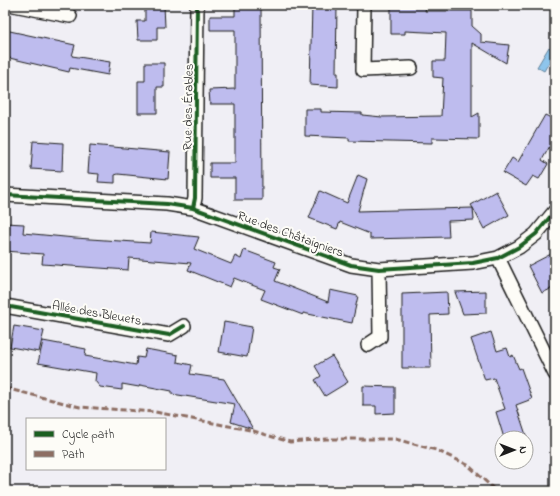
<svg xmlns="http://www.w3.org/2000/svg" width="560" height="496" font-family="'Indie Flower',sans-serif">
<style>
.water{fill:#8ec5ec;stroke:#608199}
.building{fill:#bebcee;stroke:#1c1c1c}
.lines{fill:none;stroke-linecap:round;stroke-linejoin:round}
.minor-casing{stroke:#1c1c1c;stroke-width:16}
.minor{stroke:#fdfcf7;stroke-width:13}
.quiet{stroke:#8d6e63;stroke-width:3;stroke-dasharray:6 3;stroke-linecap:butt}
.cycleway-casing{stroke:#fdfcf7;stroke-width:6}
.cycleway{stroke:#1b5e20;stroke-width:4}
.labels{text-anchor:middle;stroke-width:4;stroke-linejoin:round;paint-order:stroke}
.street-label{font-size:13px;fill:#1c1c1c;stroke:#fdfcf7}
</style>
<rect width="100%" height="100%" fill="#f0eff5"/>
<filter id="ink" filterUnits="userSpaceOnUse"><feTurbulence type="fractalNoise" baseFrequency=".025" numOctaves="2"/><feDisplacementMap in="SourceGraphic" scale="8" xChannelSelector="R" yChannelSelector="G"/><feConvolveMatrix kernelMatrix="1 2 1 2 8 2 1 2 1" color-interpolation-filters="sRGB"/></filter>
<g filter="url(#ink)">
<!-- water -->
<path class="water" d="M549,47L555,52L544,71L537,67Z"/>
<!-- building -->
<path class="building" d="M145,5H164L165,27H157V40H138L137,21H145Z
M235,5H261L262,200H235V178H210V163H235V104H210L209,90L235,89V30H210V16H235Z
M312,5H337L336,73H338V87L310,85Z
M391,6L426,7L425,11H472V26L481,34V42L509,45L506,63L472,43V117L479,113V139L432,138V143L349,141V138L305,136V109H321V112L362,113V115L382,117L441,116L443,78L433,77V61H445L446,33L405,31V34H391Z
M5,30L75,45L72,56L110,62L108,75L70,68L69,72L5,57Z
M145,63H164V87H157V113H138V81H145Z
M545,115L555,120V137L542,160L548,164L539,179L533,176L526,186L503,173L512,158L518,162Z
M33,141L63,143L62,171L31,169Z
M90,145L170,152L168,179L118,174L115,175V183L98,182L99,174L88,173Z
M358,175L367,179L358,211L473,208L471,205L496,191L509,215L484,229L473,208L474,220L448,221L449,237L370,239V234L340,222L337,229L309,218L320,191L347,203Z
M5,223L24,224L23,233L75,238L150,243L151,232L199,237L194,249L231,264L235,256L241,259L244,250L276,262L274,267L280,269L275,281L328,302L330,290L358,296L352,323L303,313V315L261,299L265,290L249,284L234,278L230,287L188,270L191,263L129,258L128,270L42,264L43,254L5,251Z
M555,252V287L542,293L528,266Z
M486,291V313L463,314L455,292Z
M447,292L448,314L430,315L431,368H402V294Z
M224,322L252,327L247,357L219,352Z
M14,326L44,331L39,352L10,347Z
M491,332L497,351L507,348L510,357L513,355L519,369L521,368L532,399L516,405L527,438H504L496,412L505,409L494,378L485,380L471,339Z
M43,341L86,349L85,356L136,365L137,357L144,358L146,349L178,355L177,362L192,365L190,374L224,379L253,429L231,422L235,404L172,394V391L140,385L139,387L122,384V390L100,387L95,381L96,373L38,363Z
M332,356L348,382L325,396L315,380L321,376L315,366Z
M363,386L395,387V413L376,414V406H363Z"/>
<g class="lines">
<defs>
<path id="minor" d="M14,5L70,16
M364,5L363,70L411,68
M5,195L167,204L193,208L351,265L379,269L473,263L498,258L519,247L536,234L555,211
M193,208L195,198L197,5
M498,258L555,374
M5,306L169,335L184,326
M368,345L380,337L379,269"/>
</defs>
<!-- minor casing -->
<use href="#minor" class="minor-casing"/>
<!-- minor -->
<use href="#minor" class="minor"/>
<!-- quiet -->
<path class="quiet" d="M5,388L80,407L155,412L250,430L290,442L326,439H395L436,450L468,465L496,491"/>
<defs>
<path id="cycleway" d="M5,195L167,204L193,208L351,265L379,269L473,263L498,258L519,247L536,234L555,211
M193,208L195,198L197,5
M5,306L169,335L184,326"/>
</defs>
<!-- cycleway casing -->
<use href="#cycleway" class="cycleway-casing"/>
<!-- cycleway -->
<use href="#cycleway" class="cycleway"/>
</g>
</g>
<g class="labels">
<!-- street labels -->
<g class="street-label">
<text transform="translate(187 107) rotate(-89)" y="5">Rue des Érables</text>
<text transform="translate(291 233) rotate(20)" y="5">Rue des Châtaigniers</text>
<text transform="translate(97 312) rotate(10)" y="5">Allée des Bleuets</text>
</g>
</g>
<!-- margin -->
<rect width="560" height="496" fill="none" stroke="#fdfcf7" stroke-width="20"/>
<rect x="10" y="10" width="540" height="476" fill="none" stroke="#1c1c1c" stroke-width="1.5" filter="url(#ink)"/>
<!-- legend -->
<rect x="26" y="418" width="140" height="52" fill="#fdfcf7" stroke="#a3a29f"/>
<rect x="34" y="431" width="20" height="6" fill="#1b5e20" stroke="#a3a29f"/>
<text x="62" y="438" font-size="12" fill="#1c1c1c">Cycle path</text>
<rect x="34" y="451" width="20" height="6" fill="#8d6e63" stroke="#a3a29f"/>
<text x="62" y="458" font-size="12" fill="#1c1c1c">Path</text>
<!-- north arrow -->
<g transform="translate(514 450) rotate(90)"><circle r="19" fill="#fdfcf7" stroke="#a3a29f"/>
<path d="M0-3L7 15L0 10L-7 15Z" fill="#1c1c1c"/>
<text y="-6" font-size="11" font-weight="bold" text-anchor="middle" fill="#1c1c1c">N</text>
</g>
</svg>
